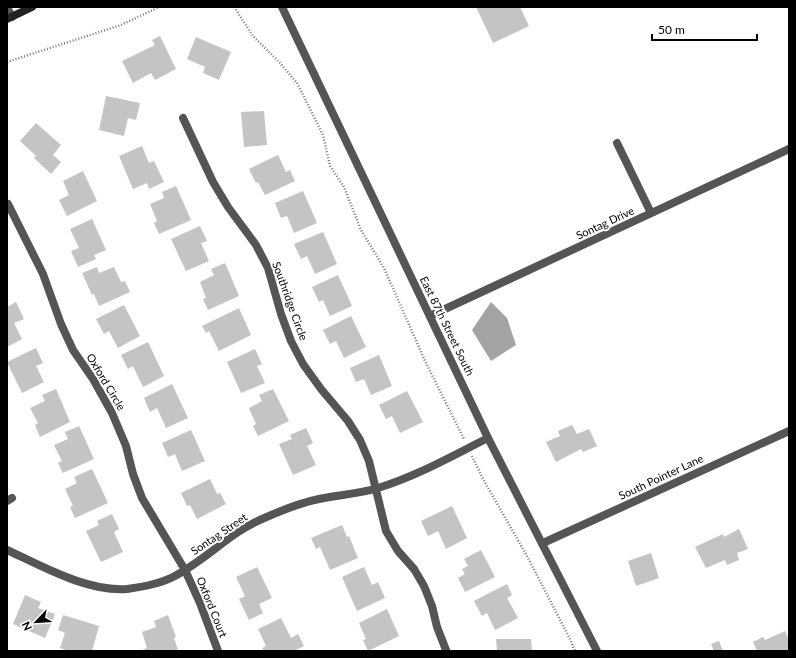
<svg xmlns="http://www.w3.org/2000/svg" width="796" height="658" font-family="Lato,sans-serif">
<style>
.water{fill:#a3a3a3}
.building{fill:#c4c4c4}
.lines{fill:none;stroke-linecap:round;stroke-linejoin:round}
.path{stroke:#777;stroke-width:2.5;stroke-dasharray:1 2;stroke-linecap:butt}
.service{stroke:#555;stroke-width:8}
.minor{stroke:#555;stroke-width:8}
.tertiary{stroke:#555;stroke-width:8}
.secondary{stroke:#222;stroke-width:8}
.labels{text-anchor:middle;stroke-width:4;stroke-linejoin:round;paint-order:stroke}
.street-label{font-size:11px;fill:#000;stroke:#fff}
</style>
<rect width="100%" height="100%" fill="#fff"/>
<!-- water -->
<path class="water" d="M491,302L507,318L516,345L491,361L472,330Z"/>
<!-- building -->
<path class="building" d="M476,7H520L529,26L493,43Z
M160,36L176,69L155,80L151,73L133,83L122,61L155,45L152,40Z
M196,37L231,52L219,80L203,73L205,67L187,59Z
M106,96L140,103L136,120L128,118L124,136L99,130Z
M264,111L267,145L244,147L241,112Z
M36,123L61,145L53,155L61,162L51,174L34,158L36,156L20,141Z
M142,146L149,163L154,161L164,182L149,189L147,183L133,189L119,156Z
M278,155L286,172L290,170L295,181L265,195L258,182L256,183L249,169Z
M83,171L97,201L67,216L59,200L69,195L63,181Z
M176,186L191,220L159,234L154,223L157,221L150,204L164,198L162,192Z
M303,191L317,223L294,233L287,216L281,218L275,203Z
M92,219L106,250L94,255L96,259L78,267L71,251L79,248L70,229Z
M200,226L207,241L201,243L209,261L186,271L171,239Z
M323,232L337,264L315,274L307,256L301,259L294,244Z
M225,263L239,296L208,310L203,299L206,298L200,282L214,275L211,269Z
M97,267L99,273L114,267L121,282L125,281L130,292L99,306L94,294L92,295L82,273Z
M338,275L352,306L330,316L323,300L319,302L312,287Z
M16,302L24,319L14,323L22,339L7,347V307Z
M124,305L140,336L118,348L109,331L104,334L96,319Z
M239,308L251,335L219,351L209,331L206,333L202,326Z
M351,316L366,347L344,358L336,341L330,344L323,330Z
M148,342L164,376L143,387L133,366L128,369L121,355Z
M36,348L43,363L36,366L44,382L22,393L7,362Z
M255,349L262,364L257,366L265,383L241,393L227,362Z
M379,355L392,386L371,395L364,379L356,382L350,368Z
M172,384L188,418L166,428L157,408L150,412L144,398Z
M56,389L70,422L40,437L35,425L38,423L30,408L45,401L42,395Z
M273,389L289,421L258,436L253,426L256,424L249,408L262,401L259,395Z
M407,391L423,422L400,433L392,416L386,419L379,405Z
M572,425L577,434L589,429L597,446L583,452L581,449L556,462L546,442L560,436L558,431Z
M79,426L94,459L63,473L58,463L62,461L54,445L68,439L65,432Z
M306,428L313,443L307,446L316,465L293,475L279,444L292,439L290,435Z
M191,430L205,461L182,471L175,454L168,457L162,443Z
M92,469L108,503L75,518L70,507L73,506L65,489L77,483L74,477Z
M210,479L217,494L220,493L226,504L197,519L190,505L187,506L181,493Z
M452,506L467,538L446,549L438,531L428,536L421,521Z
M112,514L119,529L114,532L123,552L101,562L86,531L99,525L97,521Z
M342,525L347,537L349,536L358,558L330,570L320,547L316,549L311,538Z
M739,529L748,549L737,553L739,560L727,565L725,560L706,568L695,547L723,534L724,537Z
M481,550L495,577L465,592L458,578L465,574L462,569L468,566L464,559Z
M651,553L659,578L636,586L628,561Z
M257,567L272,598L259,604L263,613L249,620L239,599L245,596L236,577Z
M364,567L372,585L378,582L385,598L357,611L342,577Z
M507,584L512,595L507,598L518,618L495,630L487,613L482,616L474,601Z
M25,595L41,602L38,608L55,614L45,638L13,624Z
M387,609L399,636L368,651L363,640L366,639L359,623Z
M63,615L99,626L92,651H68L60,648L65,633L58,630Z
M168,615L176,637L174,638L178,650L143,651L142,650L147,648L142,632L156,627L154,621Z
M281,618L291,638L298,634L304,646L294,651H264L262,648L266,646L258,629Z
M785,631L789,640V651H757L753,642L763,637L765,640Z
M496,639H531L532,651H497Z
M719,641L723,651H714L711,644Z"/>
<g class="lines">
<!-- path -->
<path class="path" d="M234,7L253,36L280,63L297,83L323,135L330,166L344,187L361,230L384,268L426,363L464,439
M7,62L121,25L159,7
M472,456L483,479L527,556L569,637L575,651"/>
<!-- service -->
<path class="service" d="M7,7L12,17
M7,501L12,498"/>
<!-- minor -->
<path class="minor" d="M183,118L213,182L228,207L256,245L268,268L281,314L291,341L303,364L321,389L348,421L360,440L369,461L386,531L398,551L414,569L424,586L432,606L437,627L446,650
M617,143L651,213
M8,204L43,274L61,324L73,350L93,379L112,413L126,446L133,474L142,498L185,570L200,603L218,651
M430,316L789,149
M543,543L789,431
M7,550C42,566 87,592 127,589C142,587 159,584 173,577C205,561 229,533 262,519C280,511 299,503 319,499C338,495 359,494 378,488C417,476 452,456 488,438"/>
<!-- tertiary -->
<path class="tertiary" d="M282,7L488,438L597,651"/>
<!-- secondary -->
<path class="secondary" d="M7,19L32,7"/>
</g>
<g class="labels">
<!-- street labels -->
<g class="street-label">
<text transform="translate(605 223) rotate(-25)" y="4">Sontag Drive</text>
<text transform="translate(290 301) rotate(70)" y="4">Southridge Circle</text>
<text transform="translate(447 326) rotate(64)" y="4">East 87th Street South</text>
<text transform="translate(106 382) rotate(59)" y="4">Oxford Circle</text>
<text transform="translate(661 477) rotate(-25)" y="4">South Pointer Lane</text>
<text transform="translate(219 534) rotate(-34)" y="4">Sontag Street</text>
<text transform="translate(212 607) rotate(68)" y="4">Oxford Court</text>
</g>
</g>
<!-- border -->
<rect width="796" height="658" fill="none" stroke="#000000" stroke-width="16"/>
<!-- north arrow -->
<g transform="translate(36 622) rotate(245)" stroke="#ffffff" stroke-width="3" paint-order="stroke">
<path d="M0-3L7 15L0 10L-7 15Z" fill="#000000"/>
<text y="-6" font-size="11" font-weight="bold" text-anchor="middle" fill="#000000">N</text>
</g>
<!-- scale -->
<path d="M652 34v6h105v-6" fill="none" stroke="#000000" stroke-width="2"/>
<text x="658" y="34" font-size="12" fill="#000000" stroke="#ffffff" stroke-width="3" paint-order="stroke">50 m</text>
</svg>
